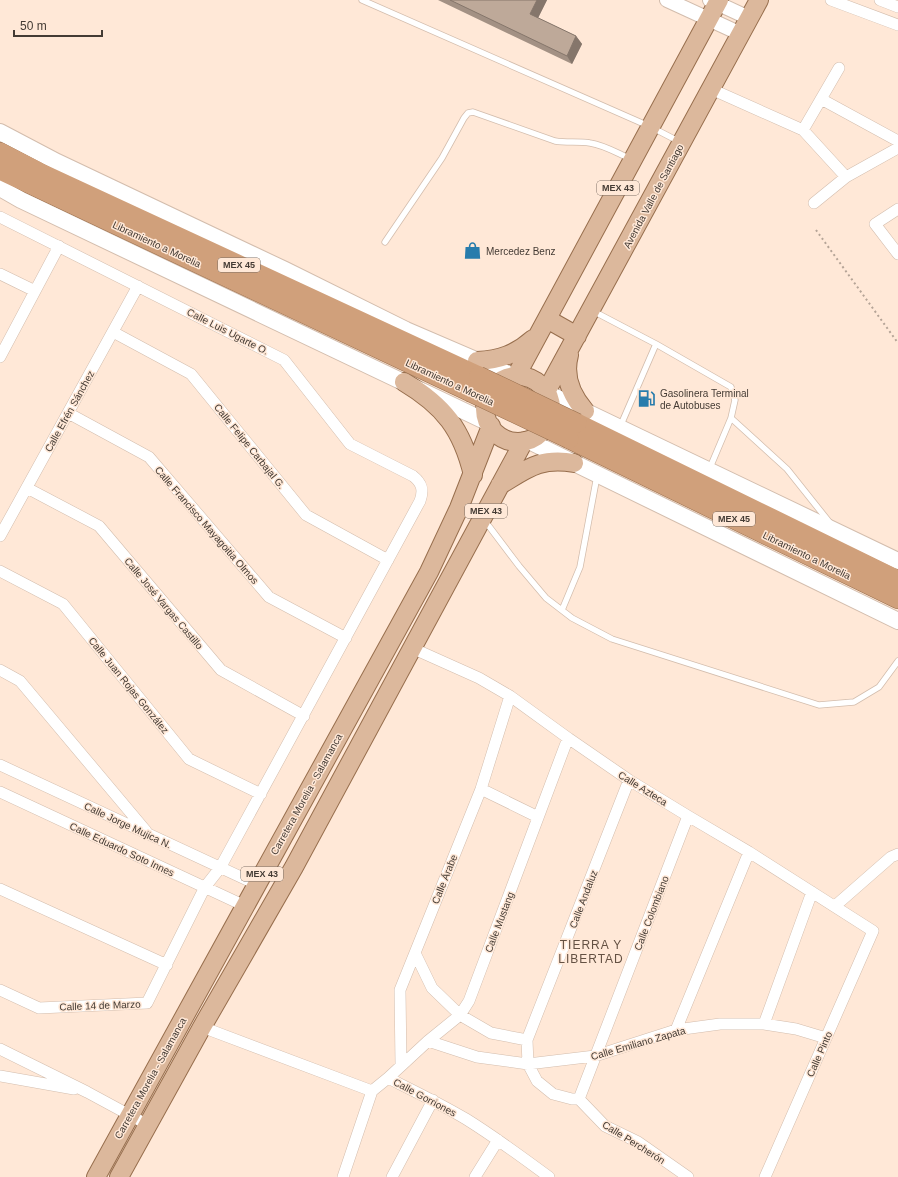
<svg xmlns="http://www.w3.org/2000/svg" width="898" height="1177" font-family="Arial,sans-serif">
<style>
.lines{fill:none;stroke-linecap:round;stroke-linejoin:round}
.service-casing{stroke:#d3bdad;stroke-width:7}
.minor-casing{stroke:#d3bdad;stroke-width:12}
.tertiary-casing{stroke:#d3bdad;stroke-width:16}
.secondary-casing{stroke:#d3bdad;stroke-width:18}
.primary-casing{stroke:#976e4d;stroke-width:20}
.trunk-casing{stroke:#976e4d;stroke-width:20}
.path{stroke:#b5a497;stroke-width:2;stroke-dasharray:2 3;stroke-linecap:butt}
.service{stroke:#fff;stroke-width:5.5}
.minor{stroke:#fff;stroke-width:11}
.tertiary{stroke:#fff;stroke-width:14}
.secondary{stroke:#fff;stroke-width:16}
.primary{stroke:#dcb89c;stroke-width:18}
.trunk{stroke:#d0a07b;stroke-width:19}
.trunk-bridge-casing{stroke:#976e4d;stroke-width:20;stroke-linecap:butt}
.trunk-bridge{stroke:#d0a07b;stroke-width:19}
.wall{fill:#a39184}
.shaded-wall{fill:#85766b}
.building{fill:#bea999;stroke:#85766b}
.labels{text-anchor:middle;stroke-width:3;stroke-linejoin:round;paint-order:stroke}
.shield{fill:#ffe8d7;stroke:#7c6f65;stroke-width:1}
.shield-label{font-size:9px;font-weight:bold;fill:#443b34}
.street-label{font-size:10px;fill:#443b34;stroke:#ffe8d7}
.poi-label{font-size:10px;fill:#443b34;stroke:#ffe8d7;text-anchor:start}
.quarter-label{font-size:12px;letter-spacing:1px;fill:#645143;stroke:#ffe8d7}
</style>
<rect width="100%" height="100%" fill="#ffe8d7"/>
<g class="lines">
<defs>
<path id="service" d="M362,0L651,127L680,142
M385,242L442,158L464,118L468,113L473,112L555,141C567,143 578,141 590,143C604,145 617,153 631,159
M593,311L656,344L731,387L735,400L731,418L709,470
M731,418L787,469L830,523
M620,427L656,344
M485,521L519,566L546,598L572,618L612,639L819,705L854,702L879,687L898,661
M562,610L580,567L597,476"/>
<path id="minor" d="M831,0L898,25
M880,0L898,7
M711,89L803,130L846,177
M821,99L898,141
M803,130L839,68
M814,203L846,177L898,148
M898,209L875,224L898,254
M0,217L284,360L350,444L413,476C422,483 424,490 420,501L220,868L205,887L147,1003L39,1008L0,990
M0,274L35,291
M113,332L191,374L306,515L388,560
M0,357L59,246
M68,413L149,457L269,597L346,638
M27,488L99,526L221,670L304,716
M0,536L138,286
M0,571L63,604L189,759L261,794
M412,648L479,678L510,696L568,738L629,780L688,816L749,852L873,931L765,1177
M0,670L20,681L146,831
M0,765L256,884
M629,780L527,1040L528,1064L537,1081L553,1094L572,1099H579L605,1126L638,1142L688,1177
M481,789L538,817
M0,792L245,906
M0,889L167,965
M835,906L891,857L898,854
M415,953L432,988L460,1015L491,1033L527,1040
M764,1024L812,892
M202,1027L372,1091L388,1078C414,1091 441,1104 466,1119C495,1137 522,1157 549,1177
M676,1030L749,852
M428,1041L477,1057L528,1064L595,1056L676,1030L720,1024H764L796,1029L826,1038
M0,1049L87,1092L148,1125
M401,1065L400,990L481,789L510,696
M0,1076L74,1089
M388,1078L428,1041L460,1015L469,1001L568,738
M579,1099L688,816
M343,1177L372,1091
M392,1177L433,1100
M475,1177L498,1140"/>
<path id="tertiary" d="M667,0L741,34
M710,0L749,18"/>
<path id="secondary" d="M0,132L57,162L285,270L406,330L513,376
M0,188L21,200L489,423
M547,393L898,561
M527,440L898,621"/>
<path id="primary" d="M547,319L577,336
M569,355C563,377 572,396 585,411
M477,361C500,360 516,354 533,339
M516,376L719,0
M485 409a33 33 0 1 1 66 0a33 33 0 1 1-66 0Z
M404,382C444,406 462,429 473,475
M546,392L759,0
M500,485C527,469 540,457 574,463
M96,1177L429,572L459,508L491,426
M119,1177L202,1027L294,867L524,441"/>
<path id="trunk" d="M0,152L39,172L479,376
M0,170L470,392
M577,423L898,580
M569,439L898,599"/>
</defs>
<!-- service casing -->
<use href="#service" class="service-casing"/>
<!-- minor casing -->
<use href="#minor" class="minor-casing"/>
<!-- tertiary casing -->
<use href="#tertiary" class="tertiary-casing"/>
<!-- secondary casing -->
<use href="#secondary" class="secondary-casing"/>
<!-- primary casing -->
<use href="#primary" class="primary-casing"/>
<!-- trunk casing -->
<use href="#trunk" class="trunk-casing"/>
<!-- path -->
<path class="path" d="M816,230L898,343"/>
<!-- service -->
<use href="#service" class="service"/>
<!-- minor -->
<use href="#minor" class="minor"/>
<!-- tertiary -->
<use href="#tertiary" class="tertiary"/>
<!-- secondary -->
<use href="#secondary" class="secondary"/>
<!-- primary -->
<use href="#primary" class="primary"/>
<!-- trunk -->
<use href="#trunk" class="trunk"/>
<defs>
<path id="trunk-bridge" d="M479,376L577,423
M470,392L569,439"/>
</defs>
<!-- trunk-bridge casing -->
<use href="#trunk-bridge" class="trunk-bridge-casing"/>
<!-- trunk-bridge -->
<use href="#trunk-bridge" class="trunk-bridge"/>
</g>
<!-- wall -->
<path class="wall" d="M438,0H547L538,18L576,36L582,44L572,64Z"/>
<!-- shaded-wall -->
<path class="shaded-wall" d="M537,0H547L536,22L530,14Z
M576,36L582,44L572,64L567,56Z"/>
<!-- building -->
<path class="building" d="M450,0H537L530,14L576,36L567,56Z"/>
<!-- icons -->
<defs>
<symbol id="shop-bare" viewBox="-9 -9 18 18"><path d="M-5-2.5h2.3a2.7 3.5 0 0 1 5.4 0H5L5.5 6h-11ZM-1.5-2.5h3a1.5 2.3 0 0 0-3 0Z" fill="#287cac" stroke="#ffe8d7" stroke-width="2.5" paint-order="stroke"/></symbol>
<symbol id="fuel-bare" viewBox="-9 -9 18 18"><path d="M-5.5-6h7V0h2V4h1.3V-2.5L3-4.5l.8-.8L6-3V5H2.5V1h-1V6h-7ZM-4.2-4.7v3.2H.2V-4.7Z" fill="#287cac" stroke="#ffe8d7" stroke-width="2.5" paint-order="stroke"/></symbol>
</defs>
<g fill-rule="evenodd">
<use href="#shop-bare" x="460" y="238" width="25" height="25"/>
<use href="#fuel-bare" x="634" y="386" width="25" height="25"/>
</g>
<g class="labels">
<!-- shield labels -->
<g class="shield">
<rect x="597" y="181" width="42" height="14" rx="3"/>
<rect x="218" y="258" width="42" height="14" rx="3"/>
<rect x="465" y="504" width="42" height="14" rx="3"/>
<rect x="713" y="512" width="42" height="14" rx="3"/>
<rect x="241" y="867" width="42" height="14" rx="3"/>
</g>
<g class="shield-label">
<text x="618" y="191">MEX 43</text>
<text x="239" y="268">MEX 45</text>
<text x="486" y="514">MEX 43</text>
<text x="734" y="522">MEX 45</text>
<text x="262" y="877">MEX 43</text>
</g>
<!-- street labels -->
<g class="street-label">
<text transform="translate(653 196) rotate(-62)" y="4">Avenida Valle de Santiago</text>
<text transform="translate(157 244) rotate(25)" y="4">Libramiento a Morelia</text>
<text transform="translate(228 331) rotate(27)" y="4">Calle Luis Ugarte O.</text>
<text transform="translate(450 382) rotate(25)" y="4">Libramiento a Morelia</text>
<text transform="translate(69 411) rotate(-61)" y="4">Calle Efrén Sánchez</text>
<text transform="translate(250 446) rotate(51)" y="4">Calle Felipe Carbajal G.</text>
<text transform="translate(207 525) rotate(49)" y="4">Calle Francisco Mayagoitia Olmos</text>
<text transform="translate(807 555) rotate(26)" y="4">Libramiento a Morelia</text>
<text transform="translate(164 603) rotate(50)" y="4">Calle José Vargas Castillo</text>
<text transform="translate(129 685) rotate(51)" y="4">Calle Juan Rojas González</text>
<text transform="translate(643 788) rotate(32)" y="4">Calle Azteca</text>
<text transform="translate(306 794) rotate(-61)" y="4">Carretera Morelia - Salamanca</text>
<text transform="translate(128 825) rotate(25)" y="4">Calle Jorge Mujica N.</text>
<text transform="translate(122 849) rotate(25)" y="4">Calle Eduardo Soto Innes</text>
<text transform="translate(444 879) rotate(-68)" y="4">Calle Árabe</text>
<text transform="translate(583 899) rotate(-69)" y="4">Calle Andaluz</text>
<text transform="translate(651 913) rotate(-69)" y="4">Calle Colombiano</text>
<text transform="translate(499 922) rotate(-69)" y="4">Calle Mustang</text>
<text transform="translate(100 1005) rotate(-2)" y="4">Calle 14 de Marzo</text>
<text transform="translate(638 1043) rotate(-16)" y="4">Calle Emiliano Zapata</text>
<text transform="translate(819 1054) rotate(-66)" y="4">Calle Pinto</text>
<text transform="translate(150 1078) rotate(-61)" y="4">Carretera Morelia - Salamanca</text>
<text transform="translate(425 1097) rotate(28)" y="4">Calle Gorriones</text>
<text transform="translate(634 1142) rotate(32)" y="4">Calle Percherón</text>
</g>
<!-- poi labels -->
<g class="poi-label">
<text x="486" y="255">Mercedez Benz</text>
<text x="660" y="397">Gasolinera Terminal<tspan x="660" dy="12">de Autobuses</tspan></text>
</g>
<!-- quarter labels -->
<g class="quarter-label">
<text x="591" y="949">TIERRA Y<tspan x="591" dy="14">LIBERTAD</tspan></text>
</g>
</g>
<!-- scale -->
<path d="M14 30v6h88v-6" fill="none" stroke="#443b34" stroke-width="2"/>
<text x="20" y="30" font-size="12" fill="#443b34" stroke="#ffe8d7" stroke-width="3" paint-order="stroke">50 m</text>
</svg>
